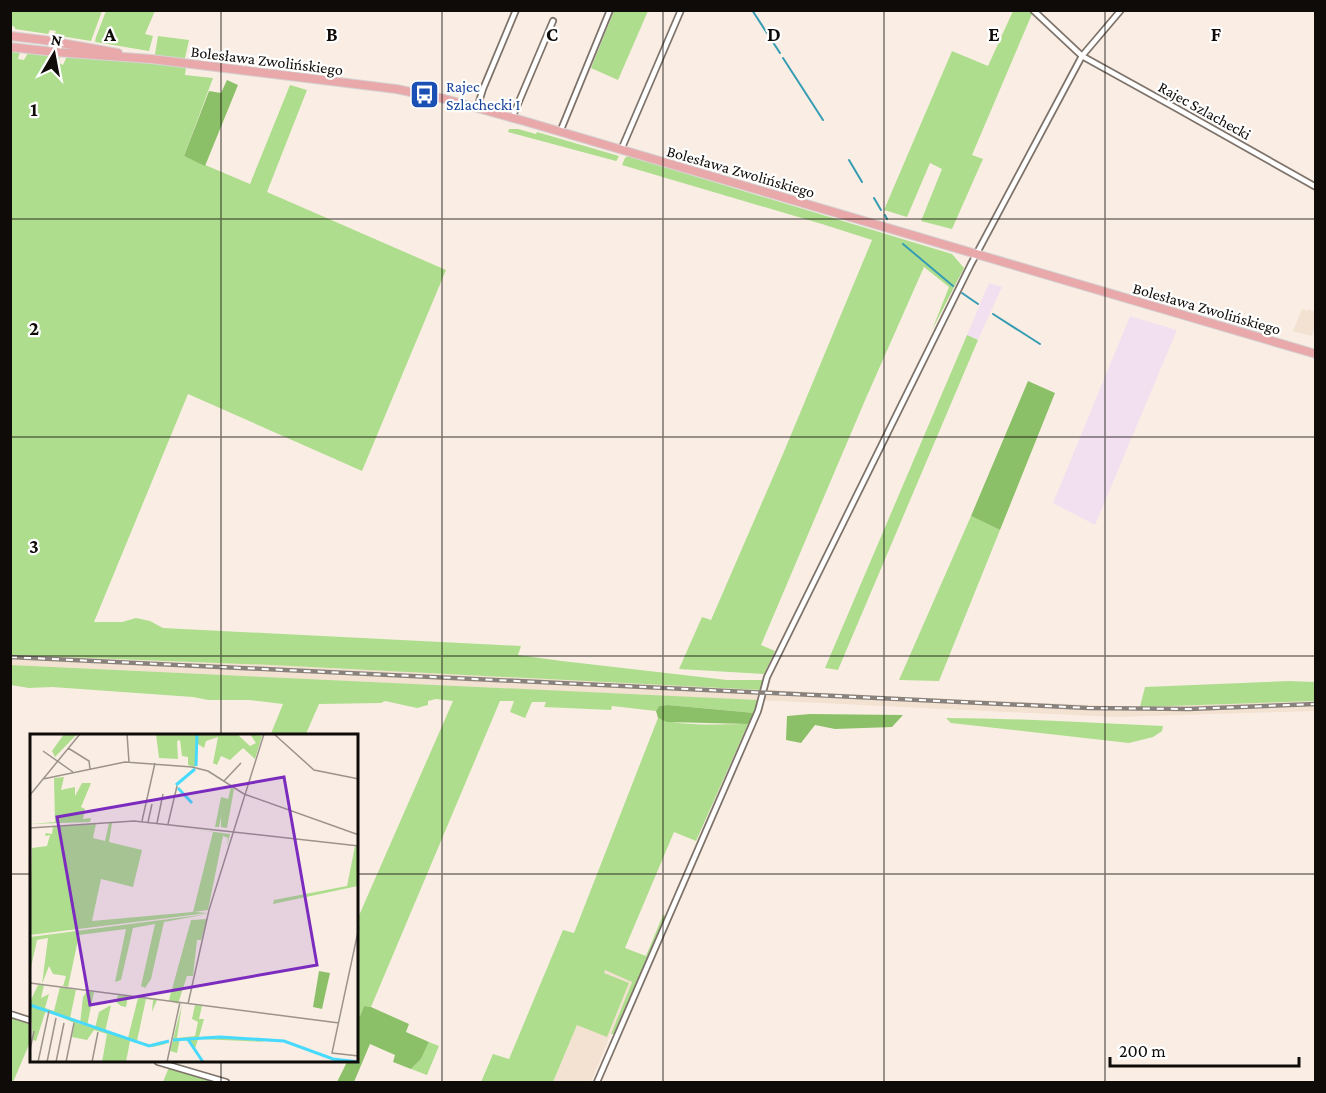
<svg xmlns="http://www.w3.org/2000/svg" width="1326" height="1093" font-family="'Crimson Pro',serif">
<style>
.built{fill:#f3e1d1}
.industrial{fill:#f2e0f1}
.green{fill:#aedd8e}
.forest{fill:#8cc068}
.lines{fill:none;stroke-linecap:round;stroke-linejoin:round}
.stream{stroke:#369cb3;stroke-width:2}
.street-casing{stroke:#7e736a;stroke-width:8}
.primary-casing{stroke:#d4d3d3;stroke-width:10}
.street{stroke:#fff;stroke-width:4.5}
.primary{stroke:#e9a9ab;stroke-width:8}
.rail-casing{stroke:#89817b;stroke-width:4.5}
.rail{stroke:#fff;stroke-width:2;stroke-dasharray:7;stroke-linecap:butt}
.grid{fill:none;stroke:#0f0b08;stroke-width:1.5;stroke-opacity:0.55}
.labels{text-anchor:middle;stroke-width:4.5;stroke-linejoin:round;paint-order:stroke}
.street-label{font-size:16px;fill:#0f0b08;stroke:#fff}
.transit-label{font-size:16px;fill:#164399;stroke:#fff;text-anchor:start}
.inset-river{fill:none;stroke:#47dafc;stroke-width:3}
.inset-road{fill:none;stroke:#9c938c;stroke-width:1.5}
.view{fill:#7b2cbf;fill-opacity:0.15;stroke:#7b2cbf;stroke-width:3}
.inset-edge{fill:none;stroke:#0f0b08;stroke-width:3}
.grid-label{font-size:20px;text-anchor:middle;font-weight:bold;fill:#0f0b08;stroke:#fff;stroke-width:4.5;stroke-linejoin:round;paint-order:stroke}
</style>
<rect width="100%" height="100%" fill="#faeee4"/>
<!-- built -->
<path class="built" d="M1302,309L1308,311L1309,309L1315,312V327L1312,336L1293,331Z
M10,655L271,665L929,698L1140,707L1315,701L1316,711L1115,717L11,665Z
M610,947L641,960L591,1082H553Z"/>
<!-- industrial -->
<path class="industrial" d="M989,283L1002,287L978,340L967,335Z
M1130,316L1177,330L1095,525L1053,503Z"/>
<!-- green -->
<path class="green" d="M11,10H102V11L91,41L54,35L56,31L50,30L48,34L15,29V27L12,26L11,29Z
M106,11H155L145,34L153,36L149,51L95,42L96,37Z
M614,11H648L618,80L591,68Z
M1013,11H1028L1032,14L972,155L983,159L952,229L921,221L942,169L930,163L907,217L884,210L952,51L988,66Z
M158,36L189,40L185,58L183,59L156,56L155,54Z
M11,51L20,52L18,59L24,60L28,53L60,55L59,63L63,65L67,56L110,58L186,67L185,75L213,78L184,156L250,184L290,85L307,90L267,192L446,270L362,471L188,394L94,622H122L136,618L150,621L163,628L521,646L518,655L562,661L727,680H763L761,690L271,665L11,655Z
M509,129H518L536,134L537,132L619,156L617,160L616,161L508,132Z
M628,156L952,254L964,268L932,330L949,287L924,267L866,398L761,645L775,651L764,674L679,669L702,617L711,620L783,454L872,240L822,224L622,165L625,158Z
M967,335L978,340L838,670L825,668Z
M971,516L1000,530L939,681L899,680Z
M10,665L758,700L755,713L668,705L659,706L656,711L612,706L611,710L544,707L546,702H532L525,718L510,712L514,701H500L371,1007L364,1006L360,1016H357V920L453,701L436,699L428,701V705L417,708L385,701L381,703L319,704L305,736H270L283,704L250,700H208L193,697L52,687L29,688L11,685Z
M1289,681L1315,682V701L1140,707L1145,687Z
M658,718C678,727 724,724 748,724L696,841L674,832L625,948L646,956L663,915L666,916L615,1034H611L632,982L605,970L604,973L629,983L607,1037L577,1025L553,1082H481L493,1054L509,1059L563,930L574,933Z
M946,718C1018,718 1090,723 1163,726L1162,731L1153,737L1129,743L951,723Z
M11,1018L32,1025L31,1040L13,1082H10Z
M429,1042L439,1046L427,1075L411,1069L421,1059Z
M169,1067L218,1082H163Z"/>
<!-- forest -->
<path class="forest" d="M227,80L238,85L205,166L184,156L209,91L221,93Z
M1028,381L1055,393L1000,530L971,516Z
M668,705L755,713L748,724L667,722L658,718L656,711L659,706Z
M810,714L903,715L892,727L835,729L815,725L801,743L786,740L787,716Z
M364,1006L371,1007L409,1024L406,1032L429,1042L421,1059L411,1069L393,1062L395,1055L370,1044L354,1082H337L347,1062H357V1016H360Z"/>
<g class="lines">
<!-- stream -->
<path class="stream" d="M752,10L780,53
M783,58L823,120
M849,160L862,182
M874,198L881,210
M885,215L887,219
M903,244L953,286
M962,293L978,304
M993,314L1040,344"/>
<defs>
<path id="street" d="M1033,10L1082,56L1176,108L1316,187
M477,108L483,89L516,10
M512,118L553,21
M560,132L610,10
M621,150L681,10
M10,1014L32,1021
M158,1062L226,1082
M597,1082L758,711L767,677L971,264L1082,56L1121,10"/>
<path id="primary" d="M10,36L44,40L118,53
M10,47L55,52L151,59L396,89L445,99L524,121L1316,354"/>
</defs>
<!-- street casing -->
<use href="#street" class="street-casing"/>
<!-- primary casing -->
<use href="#primary" class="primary-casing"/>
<!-- street -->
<use href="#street" class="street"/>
<!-- primary -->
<use href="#primary" class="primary"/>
<defs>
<path id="rail" d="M10,657L1088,708L1189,709L1316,704"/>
</defs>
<!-- rail casing -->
<use href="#rail" class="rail-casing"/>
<!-- rail -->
<use href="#rail" class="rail"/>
</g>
<!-- grid -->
<path class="grid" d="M221,10V736M442,10V1082M663,10V1082M884,10V1082M1105,10V1082M10,219H1316M10,437H1316M10,656H1316M10,874H32M357,874H1316M221,1062V1082"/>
<!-- icons -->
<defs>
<symbol id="bus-square" viewBox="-11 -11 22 22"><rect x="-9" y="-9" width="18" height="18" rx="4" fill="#1a4fb4" stroke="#fff"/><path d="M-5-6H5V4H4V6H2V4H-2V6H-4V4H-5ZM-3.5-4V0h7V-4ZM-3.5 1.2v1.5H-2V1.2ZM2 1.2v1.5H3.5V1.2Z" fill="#fff"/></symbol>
</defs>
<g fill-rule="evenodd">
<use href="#bus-square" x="408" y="78" width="33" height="33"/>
</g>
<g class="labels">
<!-- street labels -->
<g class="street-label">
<text transform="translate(267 60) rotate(7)" y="6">Bolesława Zwolińskiego</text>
<text transform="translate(1205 110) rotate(29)" y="6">Rajec Szlachecki</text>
<text transform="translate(741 171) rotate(16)" y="6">Bolesława Zwolińskiego</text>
<text transform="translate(1207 308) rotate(16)" y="6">Bolesława Zwolińskiego</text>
</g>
<!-- transit labels -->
<g class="transit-label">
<text x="446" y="92">Rajec<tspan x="446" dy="18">Szlachecki I</tspan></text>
</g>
</g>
<!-- overview -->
<g transform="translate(30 734)">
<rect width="328" height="328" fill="#faeee4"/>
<path d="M34,0H47L25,23L22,17ZM126,0H207L220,12L226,9L220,0L232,2L225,25L213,14L200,26L191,22L187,31L183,29L188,3L176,7L174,14L168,10L165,33L158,31V23L152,22L150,6L147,7L148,25L129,24ZM34,43L31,56L45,53V62L52,49H61L51,73L55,75L53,85L61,84L60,88L0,90L25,88L24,44ZM201,53L204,55L197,94L191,93V83L189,93H185L191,63L198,65ZM79,89H82L79,108L112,116L103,153L71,145L62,187L163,178L183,98L139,92L200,100L197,112L198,104L193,102L178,176L164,178L178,179L0,201L2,114L17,112L20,101L15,102L16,99L22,100L23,93L66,90L63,104L75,107ZM325,112L328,113V152L243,170L244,166L317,152ZM178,180L134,188L121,245L115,254L111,252L125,190L103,194L91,246L85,248L96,195L49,201L38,253L33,252L36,242L23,240L19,232L12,250L18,204L7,206L0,238V203ZM177,185L171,206H167L163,242H157L148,270L139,266L161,186ZM8,251H14L11,264L19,260L15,274L24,277L30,253L46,256L40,284L50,290L53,263L57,257L64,258L57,292L65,294L69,278L81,271L75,298L98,304L108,264L98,263L96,273L91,272L86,268L88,261L127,266L122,278L123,266L116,265L107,307L122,311L140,309L123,313L100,307L96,328H72L77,300L64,296L57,306L42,303L44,289L16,276L6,307L3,306L0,268ZM152,270L147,304L165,302L168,288L162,285L165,271L172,272L169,285H174L169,303L192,302L236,308L168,305L165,315L174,328L155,304H150L147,319L140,317Z" fill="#aedd8e"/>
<path d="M289,237L300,239L292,275L283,273Z" fill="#8cc068"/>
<path class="inset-river" d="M166,32L167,0M146,51L165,35M148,54L162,69M0,271L119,312L139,307M157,304L173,328M143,306L190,303L254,307L303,325L329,328"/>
<path class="inset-road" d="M97,0L99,28M244,0L284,36L329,45M38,14L59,27L60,35M13,17L43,38M13,45L95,28L162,33L178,37L214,60L329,101M194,47L211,29M0,61L50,0M112,87L125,29M118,88L122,70M127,89L133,60M138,90L147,52M0,94L104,87L329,112M329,193L302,319L329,322M0,249L309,289M158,270L179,176L234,0M0,316L4,297M8,328L19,277M17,328L26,284M26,328L34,289M36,328L44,289M62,328L68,298M137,328L150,268"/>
<path class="view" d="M254,43L287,231L60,271L27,83Z"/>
<rect width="328" height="328" class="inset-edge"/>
</g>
<g class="grid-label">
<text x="110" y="41">A</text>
<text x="332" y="41">B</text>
<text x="552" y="41">C</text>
<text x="774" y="41">D</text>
<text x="994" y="41">E</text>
<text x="1216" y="41">F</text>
<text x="34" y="116">1</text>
<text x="34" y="335">2</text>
<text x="34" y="553">3</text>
</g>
<!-- border -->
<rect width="1326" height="1093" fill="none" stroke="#0f0b08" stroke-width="24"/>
<!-- north arrow -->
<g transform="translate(54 54) rotate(10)" stroke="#ffffff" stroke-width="4.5" paint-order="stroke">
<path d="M0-4.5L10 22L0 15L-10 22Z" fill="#0f0b08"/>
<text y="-9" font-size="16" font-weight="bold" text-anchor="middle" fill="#0f0b08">N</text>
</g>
<!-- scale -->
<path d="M1110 1057v9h189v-9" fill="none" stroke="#0f0b08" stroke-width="3"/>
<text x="1119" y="1057" font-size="18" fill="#0f0b08" stroke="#ffffff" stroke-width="4.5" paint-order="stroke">200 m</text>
</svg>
